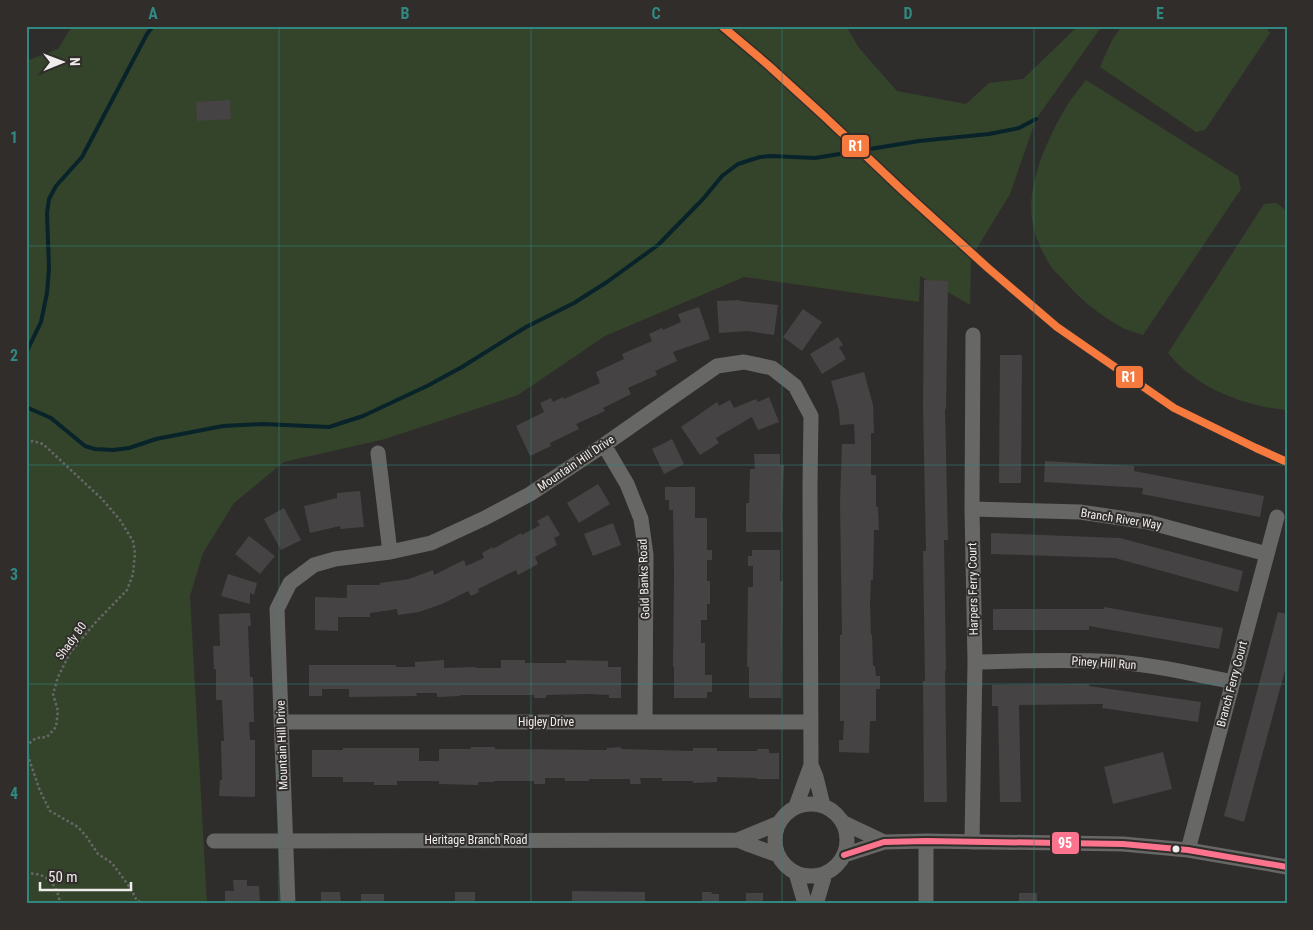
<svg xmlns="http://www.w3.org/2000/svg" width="1313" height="930" font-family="'Roboto Condensed',sans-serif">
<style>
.green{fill:#34442a}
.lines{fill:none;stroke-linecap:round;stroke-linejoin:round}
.stream{stroke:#09232a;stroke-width:4}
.building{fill:#454343}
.path{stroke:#686767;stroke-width:2.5;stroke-dasharray:2.5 2.5;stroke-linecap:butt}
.street{stroke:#676766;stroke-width:15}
.bus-1-casing{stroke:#302d2b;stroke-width:10}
.bus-1{stroke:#fc738d;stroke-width:6}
.rail-1-casing{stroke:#302d2b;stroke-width:11}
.rail-1{stroke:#f6793e;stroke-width:8}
.grid{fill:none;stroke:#318881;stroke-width:1;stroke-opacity:0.55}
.bus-dot{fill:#efedec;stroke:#302d2b;stroke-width:2}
.labels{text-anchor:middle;stroke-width:4;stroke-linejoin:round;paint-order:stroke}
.street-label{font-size:12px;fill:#efedec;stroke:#302d2b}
.line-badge{stroke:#302d2b;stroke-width:2}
.badge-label{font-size:14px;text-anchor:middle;font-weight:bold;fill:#fff}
.neatline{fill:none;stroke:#318881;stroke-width:2}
.grid-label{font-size:16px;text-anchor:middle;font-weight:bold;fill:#318881}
</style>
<rect width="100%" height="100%" fill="#2f2d2c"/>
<!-- green -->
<path class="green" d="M72,26H846L859,48L897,91L966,104L989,83L1023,79L1078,26H1102L1036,119L1010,194L971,258L970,305L920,276L919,302L744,277L605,336L518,395L385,439L284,462L234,503L203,553L190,596L207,904H26V61L58,49Z
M1122,26H1265L1270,33L1205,130L1196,132L1100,67L1112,40Z
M1086,80L1238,176L1241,189L1143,335C1137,333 1130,331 1125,329C1104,318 1083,302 1068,285C1063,279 1057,274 1052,268C1043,254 1034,236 1032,219C1027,182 1049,135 1068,104C1073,96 1080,88 1086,80Z
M1276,203L1287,211V410C1252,407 1214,394 1187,372C1180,367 1174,360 1168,353L1264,204Z"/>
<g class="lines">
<!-- stream -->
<path class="stream" d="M26,353L41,322L47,293L49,268L47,213L49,199L56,186L82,157L147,34L153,26
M26,407L51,418L85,446L95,449L113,450L129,448L156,439L223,426L263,424L329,427L363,416L427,386L462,367L526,327L574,303L607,282L658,245L703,199L722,176L738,164L760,157L771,156L815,158L919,141L989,134L1019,128L1036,119"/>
</g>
<!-- building -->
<path class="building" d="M230,100L231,119L197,121L196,102Z
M924,280L948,281L946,409H945L948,540H944L946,670L945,671L947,802H924L923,681H925L923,551H926L923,409Z
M740,300V301L778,305L774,335L747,331L719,333L717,301Z
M699,307L710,339L673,352L677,361L655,371L657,375L628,388L631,394L603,408L605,411L576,424L579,429L550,443L551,446L530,456L516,426L544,412L540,403L551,398L553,402L563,397L564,399L600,383L596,372L624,359L622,354L652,341L649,334L662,328L663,330L681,322L678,314Z
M803,309L822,322L802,351L783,337Z
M838,337L843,345L839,347L846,359L822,374L810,354Z
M1000,355H1022L1021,483H999Z
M864,372L873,405L874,433H871V475H876V507H878L879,530H874L873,580H871L870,603L871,635H872L873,666H875L876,676H880V689H876V721H870L869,753L839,752V740H843L844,721H840V635H842L840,502L842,444H855L854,424L840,425L839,411L831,381Z
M769,397L779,422L758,430L752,417L716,438L719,443L700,455L681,427L717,402L719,406L730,400L734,408L756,399L758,402Z
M672,439L684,464L664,474L652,449Z
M754,454H780V465H784L782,518L783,532H746V503H749L750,469H755Z
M1045,461L1134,466V471L1264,496L1260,517L1142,494L1143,488L1044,482Z
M598,484L610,504L579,523L567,503Z
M665,487H695V518H707V550H712V560H707V581H710V604H707V620H701V643H705V675H712V692H707V698H674V667H673L674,573L673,510H669V500H665Z
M360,491L364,527L340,529V526L310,533L304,506L337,498V493Z
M284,508L301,540L281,550L264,519Z
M548,515L560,535L554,538L557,545L535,557L538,564L518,575L516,570L478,589L479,592L471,596L468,591L442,604L419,612L398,615L397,609L370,613V617H338V631L315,630V597L347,598V585H380V583L409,579L433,570L434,575L464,560L466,566L484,558L482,553L493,547V549L521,533L522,535L540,525L537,521Z
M613,523L621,545L593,556L584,534Z
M991,533L1120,538L1243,571L1238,592L1115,558L991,554Z
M249,536L275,556L260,574L235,554Z
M752,550H780V581H783L781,698H749V667H747L748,587H753V566H748V556H752Z
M228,574L257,583L254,595L250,593V604L221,596Z
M1104,607L1223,628L1219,649L1089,626V630H993V609H1104Z
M1278,612L1287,614V663L1244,822L1224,816Z
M250,613L251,626H248L250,677H253L254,722H249L250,740H255V797L219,796L220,780H222L221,741H224L222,700H216V669H214L213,646H220L219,614Z
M444,660V668L476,667V668H501V660H525V663H566V660L608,661V667H621V698H609V695L589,694L546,695V698H534V695H460V696L437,697V693H416L417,696L349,697V689H322V696H309V665H396V667H415V662Z
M1089,684V686L1201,702L1198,722L1102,708L1103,704L1019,705L1021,802H1000L998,706H992V685Z
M471,747H495V749L607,750V748L621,747V749L693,751V748H717V751H757V749H769V753H779V779H757V778L717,777V782L693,783V781H662V778H640L641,784H630V779H589V781H565V778H545V784H534V781H494V782H478V785L439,784V781H397V785H374V782H343V777H312V750H343V748H419V761H439V749H471Z
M1163,752L1172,789L1113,804L1104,767Z
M233,880H247V886H259L260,904H225V891H234Z
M572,891L645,892V904H572Z
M321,892H340L341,904H321Z
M455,892H475V904H455Z
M702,892H712L711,894H719V904H702Z
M746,893H763V904H746Z
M1019,893H1037V904H1019Z
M361,894H384V904H361Z"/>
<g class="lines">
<!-- path -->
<path class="path" d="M26,443L33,441L43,444L102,499L120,520L133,541L135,553L133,574L127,590L95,623L70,653L58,677L53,694L58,711L56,727L47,737L36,738L27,745V753L40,791L50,811L78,827L86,836L98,854L112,863L131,889L137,901L149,904
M26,874C46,871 58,885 60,904"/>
<!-- street -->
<path class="street" d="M604,445L627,484L641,519L646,555L645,722
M378,453L390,552
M972,509L1080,512L1148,522L1267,554
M975,662C1022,661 1069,659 1116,662C1155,665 1194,674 1233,682
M282,722H810
M775 840a36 36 0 1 1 72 0a36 36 0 1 1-72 0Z
M796,806L811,765
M844,823L884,842
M738,840L750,845L778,855
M214,841L738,840L779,823
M972,842L975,662L972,509L973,335
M1188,850L1277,517
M844,855L884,842L926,841L1123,844L1188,850L1287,867
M796,873L805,904
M288,904L277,609L290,583L314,565L335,559L390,552L431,543L485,518L530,494L604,445L717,366L744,362L772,368L795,386L811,416L810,485L811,765L816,777L823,805
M816,904L825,874
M926,904V841"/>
<defs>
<path id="bus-1" d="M844,855L884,842L926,841L1123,844L1188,850L1287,867"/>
</defs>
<!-- bus-1 casing -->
<use href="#bus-1" class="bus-1-casing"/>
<!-- bus-1 -->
<use href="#bus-1" class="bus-1"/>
<defs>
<path id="rail-1" d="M722,26L768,65L825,117L902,190L988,268L1057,327L1174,408L1256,448L1287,462"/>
</defs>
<!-- rail-1 casing -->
<use href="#rail-1" class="rail-1-casing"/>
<!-- rail-1 -->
<use href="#rail-1" class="rail-1"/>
</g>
<!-- grid -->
<path class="grid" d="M279,26V904M531,26V904M782,26V904M1034,26V904M26,246H1287M26,465H1287M26,684H1287"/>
<!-- markers -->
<circle class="bus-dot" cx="1176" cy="849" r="4.5"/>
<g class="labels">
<!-- street labels -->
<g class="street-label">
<text transform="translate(576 463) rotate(-34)" y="4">Mountain Hill Drive</text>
<text transform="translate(1121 519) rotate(9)" y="4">Branch River Way</text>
<text transform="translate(644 579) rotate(-92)" y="4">Gold Banks Road</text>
<text transform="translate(973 589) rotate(-91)" y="4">Harpers Ferry Court</text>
<text transform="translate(71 641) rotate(-54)" y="4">Shady 80</text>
<text transform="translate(1104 663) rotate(4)" y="4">Piney Hill Run</text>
<text transform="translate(1232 684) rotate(-75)" y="4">Branch Ferry Court</text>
<text x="546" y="726">Higley Drive</text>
<text transform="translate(282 745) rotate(-92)" y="4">Mountain Hill Drive</text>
<text x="476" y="844">Heritage Branch Road</text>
</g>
</g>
<g class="line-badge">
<rect x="841" y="134" width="29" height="24" rx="5" fill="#f6793e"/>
<rect x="1115" y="365" width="29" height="24" rx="5" fill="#f6793e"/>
<rect x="1051" y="831" width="29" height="24" rx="5" fill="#fc738d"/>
</g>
<g class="badge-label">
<text x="856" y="151">R1</text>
<text x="1129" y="382">R1</text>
<text x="1065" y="848">95</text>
</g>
<!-- border -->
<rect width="1313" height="930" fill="none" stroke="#302d2b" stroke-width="55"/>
<!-- north arrow -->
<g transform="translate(62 62) rotate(89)" stroke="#302d2b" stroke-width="4" paint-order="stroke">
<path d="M0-4L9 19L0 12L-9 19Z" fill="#efedec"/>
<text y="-8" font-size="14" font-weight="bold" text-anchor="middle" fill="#efedec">N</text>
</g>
<!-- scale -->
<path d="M40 882v8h91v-8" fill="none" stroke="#efedec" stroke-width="2.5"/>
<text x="48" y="882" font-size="15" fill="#efedec" stroke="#302d2b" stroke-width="4" paint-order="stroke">50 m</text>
<rect x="28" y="28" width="1258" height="874" class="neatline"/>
<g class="grid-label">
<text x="153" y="19">A</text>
<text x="405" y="19">B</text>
<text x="656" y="19">C</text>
<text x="908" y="19">D</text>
<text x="1160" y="19">E</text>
<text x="14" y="143">1</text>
<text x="14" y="361">2</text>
<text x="14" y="580">3</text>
<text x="14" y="799">4</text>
</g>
</svg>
